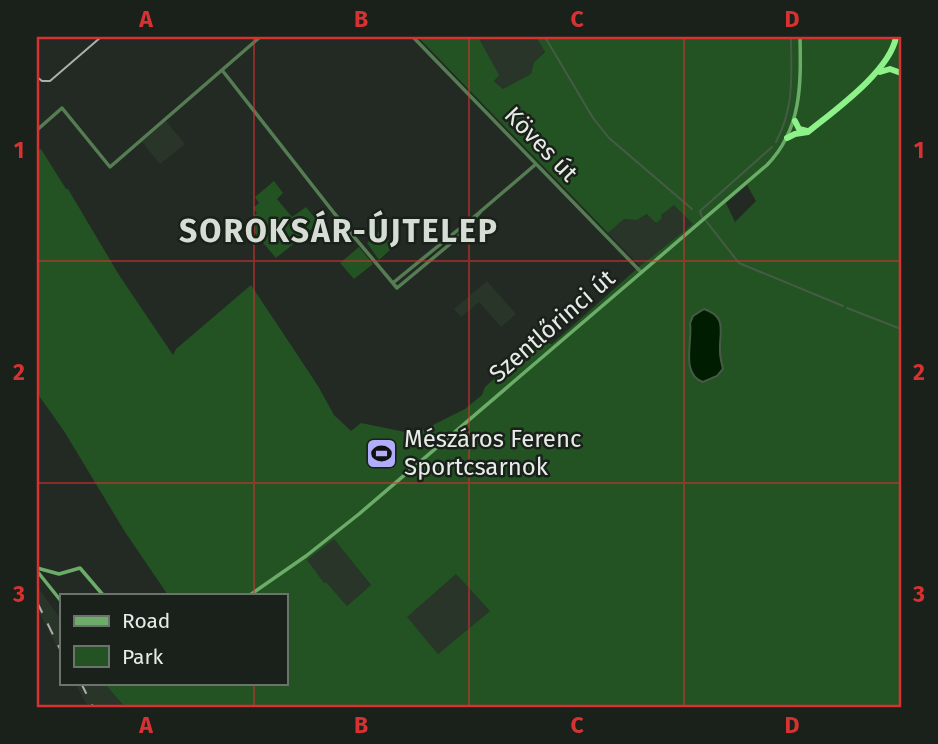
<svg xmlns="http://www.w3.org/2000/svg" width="938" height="744" font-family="'Fira Sans',sans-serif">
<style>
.built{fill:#2a3529}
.green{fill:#235322;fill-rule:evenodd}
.water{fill:#001d01;stroke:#465b46;stroke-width:2}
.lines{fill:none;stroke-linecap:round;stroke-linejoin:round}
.stream{stroke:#465b46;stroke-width:2}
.tertiary{stroke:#557c53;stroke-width:3.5}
.secondary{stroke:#6cac69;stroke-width:3.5}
.motorway{stroke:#8cf289;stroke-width:6}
.tram{stroke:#abb0ab;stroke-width:2}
.rail{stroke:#abb0ab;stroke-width:2;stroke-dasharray:12 12;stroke-linecap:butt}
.grid{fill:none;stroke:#d73232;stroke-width:2;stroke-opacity:0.55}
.labels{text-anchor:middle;stroke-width:5;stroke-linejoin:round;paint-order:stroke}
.street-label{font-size:24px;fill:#e8ece8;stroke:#1a201a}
.poi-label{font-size:24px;fill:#e8ece8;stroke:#1a201a;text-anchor:start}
.district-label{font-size:32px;font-weight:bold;letter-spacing:2px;fill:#d5ddd4;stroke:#1a201a}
.neatline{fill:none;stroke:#d73232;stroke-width:2.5}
.grid-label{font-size:23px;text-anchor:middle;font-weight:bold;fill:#d73232}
</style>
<rect width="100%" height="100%" fill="#232a23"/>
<!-- built -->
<path class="built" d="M478,37H534L537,38L545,51L534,62L531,74L503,89L494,80Z
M166,121L185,144L160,164L142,142Z
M674,204L693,224L640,266L608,233L624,219L637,220L648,214L656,223L661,215Z
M487,281L516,314L501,327L479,302L461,317L454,309Z
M334,539L371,585L347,606L326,582L324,584L307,560Z
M456,574L490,611L438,654L406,617Z
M37,586L61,620V655L37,608Z
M75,683H104L125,707H88Z"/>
<!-- green -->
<path class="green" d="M418,37H478L499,75L494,81L503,89L531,74L534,62L545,52L537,38L534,37H898L901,49V707H125L104,683L103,684L102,683H285V595H168L125,532L64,431L37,393V150L41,149L66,189H68L119,275L173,355L176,349L251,285L318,386L334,415L351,431L361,423L415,434L465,409L482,395L485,387L538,341L552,344L640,266L693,224L674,205L661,215L662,218L656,223L647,214L637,220L624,219L608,233ZM747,185L756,201L735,222L726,203ZM334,539L371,585L347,606L326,582L324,583L307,560ZM456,574L490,611L438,654L407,617Z
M274,181L283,193L277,199L292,217L306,207L319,223L276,258L246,223L257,213L253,208L259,203L255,197Z
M380,231L394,246L379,260L367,243Z
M359,247L373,264L354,279L340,263Z"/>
<!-- water -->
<path class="water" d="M704,309C728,317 719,332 720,352C720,358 722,364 723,369L717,376L703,382C680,374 693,341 690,323L693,316Z"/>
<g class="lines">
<!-- stream -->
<path class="stream" d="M545,37L593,118L609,138L692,209
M776,142C795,105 791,77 791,37
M702,217L700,211L772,147
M706,221L739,263L843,306
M847,308L901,329"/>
<!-- tertiary -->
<path class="tertiary" d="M413,37L641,272
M222,70L334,213L397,288L456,239L481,211L536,164
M37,130L62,108L110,167L260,37
M394,282L480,212"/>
<!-- secondary -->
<path class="secondary" d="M37,568L59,574L80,568L103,595
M37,571L61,601
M250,595L306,556L359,514L767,165C802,129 801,84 800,37"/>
<!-- motorway -->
<path class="motorway" d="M880,72L890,69L901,73
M795,121L799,129L807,131
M787,138L795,134L808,132C835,110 890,71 896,37"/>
<!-- tram -->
<path class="tram" d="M37,77L42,81H50L101,37"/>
<!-- rail -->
<path class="rail" d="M37,602L61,651
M81,683L93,707"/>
</g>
<!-- grid -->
<path class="grid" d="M254,37V595M469,37V707M684,37V707M37,261H901M37,483H901M254,683V707"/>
<!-- icons -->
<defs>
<symbol id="stadium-square" viewBox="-11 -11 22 22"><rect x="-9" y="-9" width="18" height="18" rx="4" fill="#b0aefa" stroke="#1a201a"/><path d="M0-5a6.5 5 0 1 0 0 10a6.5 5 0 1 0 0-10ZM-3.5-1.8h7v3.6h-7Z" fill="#111"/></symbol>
</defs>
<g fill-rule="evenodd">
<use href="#stadium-square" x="364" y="436" width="35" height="35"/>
</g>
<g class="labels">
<!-- street labels -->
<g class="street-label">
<text transform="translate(541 144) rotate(46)" y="8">Köves út</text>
<text transform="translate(552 326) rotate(-41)" y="8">Szentlőrinci út</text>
</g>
<!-- poi labels -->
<g class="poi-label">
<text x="404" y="447">Mészáros Ferenc<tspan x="404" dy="28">Sportcsarnok</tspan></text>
</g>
<!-- district labels -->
<g class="district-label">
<text x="339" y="242">SOROKSÁR-ÚJTELEP</text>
</g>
</g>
<!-- border -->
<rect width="938" height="744" fill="none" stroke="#1a201a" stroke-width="77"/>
<!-- legend -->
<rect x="60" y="594" width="228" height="91" fill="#1a201a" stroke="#6c726c" stroke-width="2"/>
<rect x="74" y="616" width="35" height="10" fill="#6cac69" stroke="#6c726c" stroke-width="2"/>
<text x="122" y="628" font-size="21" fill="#e8ece8">Road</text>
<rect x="74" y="646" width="35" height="21" fill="#235322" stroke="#6c726c" stroke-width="2"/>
<text x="122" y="664" font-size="21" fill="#e8ece8">Park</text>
<rect x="38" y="38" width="862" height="668" class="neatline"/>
<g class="grid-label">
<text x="146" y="27">A</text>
<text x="361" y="27">B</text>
<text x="577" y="27">C</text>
<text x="792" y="27">D</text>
<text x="19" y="158">1</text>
<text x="919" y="158">1</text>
<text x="19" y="380">2</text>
<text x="919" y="380">2</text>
<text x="19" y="602">3</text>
<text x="919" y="602">3</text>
<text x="146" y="733">A</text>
<text x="361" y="733">B</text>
<text x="577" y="733">C</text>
<text x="792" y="733">D</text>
</g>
</svg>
